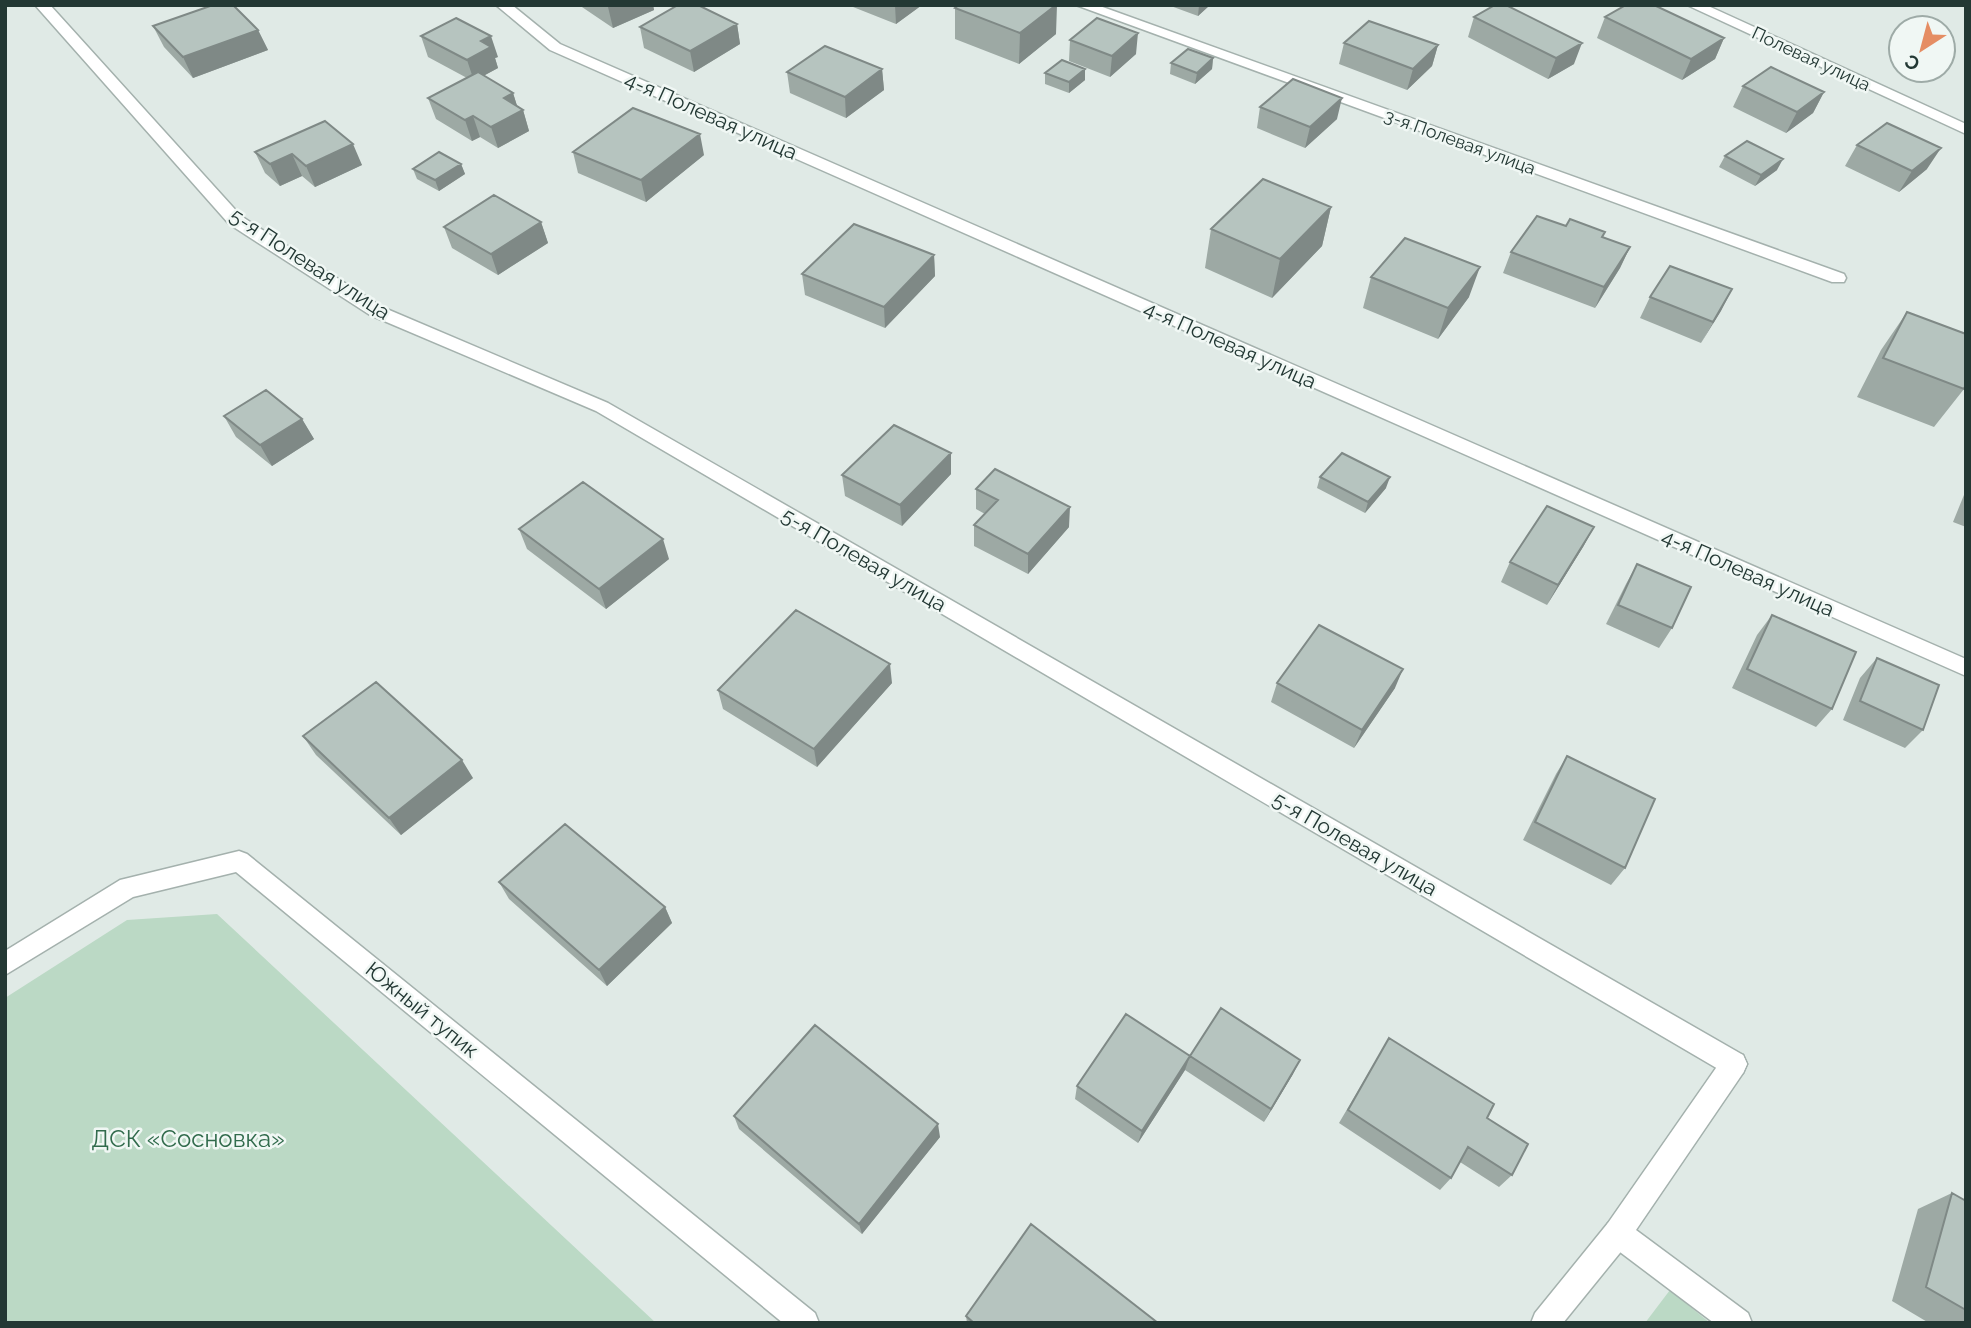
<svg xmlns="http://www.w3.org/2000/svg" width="1971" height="1328" font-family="Raleway,sans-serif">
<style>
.green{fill:#bbd9c5}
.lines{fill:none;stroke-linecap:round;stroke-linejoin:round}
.lane-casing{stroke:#a4b1ad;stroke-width:3}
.street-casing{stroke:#a4b1ad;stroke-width:3}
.lane{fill:#fff;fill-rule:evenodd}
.street{fill:#fff;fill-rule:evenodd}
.wall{fill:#9da9a4}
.shaded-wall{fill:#7f8986}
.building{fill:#b6c4bf;stroke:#7f8986;stroke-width:2}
.labels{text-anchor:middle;stroke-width:5;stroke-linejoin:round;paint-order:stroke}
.far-street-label{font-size:18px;fill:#233834;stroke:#f0f7f4}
.street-label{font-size:21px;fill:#233834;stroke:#f0f7f4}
.near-park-label{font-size:24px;fill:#316b4c;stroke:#f0f7f4}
</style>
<rect width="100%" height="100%" fill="#e0eae6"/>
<!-- green -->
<path class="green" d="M217,914L656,1323H5V998L127,920Z
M1670,1290L1710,1323H1645Z"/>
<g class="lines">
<defs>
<path id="lane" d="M1734,1052L1743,1055L1747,1064L1743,1073L1636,1230L1748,1313L1752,1323H1714L1608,1243L1604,1233L1608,1223L1725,1055Z"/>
<path id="street" d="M35,5H50L241,216L382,307L608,403L1743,1055L1747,1064L1743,1073L1734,1076L1725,1073L596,411L370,315L229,224Z
M496,5H512L560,44L1966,659V676L550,50Z
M1076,5H1097L1844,274L1846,278L1844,282H1832Z
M1687,5H1706L1966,124V134Z
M239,851L247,854L815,1313L819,1323H783L236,872L133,897L5,975V951L120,880Z
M1618,1219L1628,1223L1632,1233L1628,1243L1563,1323H1531L1535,1313L1608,1223Z"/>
</defs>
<!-- lane casing -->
<use href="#lane" class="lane-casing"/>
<!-- street casing -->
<use href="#street" class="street-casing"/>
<!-- lane -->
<use href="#lane" class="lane"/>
<!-- street -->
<use href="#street" class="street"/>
</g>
<!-- wall -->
<path class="wall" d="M579,5H653L654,10L613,28Z
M848,5H922L896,24Z
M1168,5H1210L1198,16Z
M955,8L1056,34L1019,64L955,39Z
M1474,17L1574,64L1548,79L1468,37Z
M1605,17L1724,38L1715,59L1682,80L1597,38Z
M737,24L740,44L694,72L644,48L640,27Z
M153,26L258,30L268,50L193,78L164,47Z
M421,36L498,57L495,58L498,68L483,76L513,93L517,106L523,110L529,131L498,148L480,137L472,141L436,119L428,98L467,78L428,57Z
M1070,40L1136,54L1110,77L1069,61Z
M1344,43L1438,45L1432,66L1407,90L1339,64Z
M1213,58L1212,69L1195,84L1170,74L1171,63Z
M882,69L884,90L846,118L790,93L787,72Z
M1045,73L1085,80L1069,93L1045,84Z
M1743,86L1824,92L1813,113L1786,133L1733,107Z
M1260,107L1337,119L1305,148L1257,128Z
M325,121L362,165L315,187L302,176L280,186L265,173L255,152Z
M1857,145L1927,169L1899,192L1845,166Z
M573,152L704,155L646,202L578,173Z
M1725,156L1777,170L1755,186L1719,167Z
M461,164L465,174L439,191L417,179L413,169Z
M1331,207L1322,246L1272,298L1205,268L1211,229Z
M541,222L548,243L498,275L452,248L444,227Z
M1566,226L1603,237L1630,247L1620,268L1595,308L1503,273L1511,252Z
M934,255L935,276L885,328L805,295L802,274Z
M1371,277L1469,297L1438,339L1363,308Z
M1732,289L1701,343L1640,318L1650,297Z
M1907,312L1964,389L1934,427L1857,397L1881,350Z
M224,416L302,419L314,439L272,466L236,437Z
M951,474L902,526L845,496L842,475Z
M1320,477L1386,488L1365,513L1317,488Z
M976,489L1069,527L1028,574L974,546V525L985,514L976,509Z
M1966,490V527L1953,522Z
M1594,527L1583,547L1547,605L1501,582L1510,562Z
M519,529L669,559L606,609L527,549Z
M1637,564L1672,628L1659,648L1606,624L1626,584Z
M1772,615L1832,709L1816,727L1732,688L1757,635Z
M1877,658L1923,730L1905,748L1843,720L1860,678Z
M892,683L817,767L723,709L718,690Z
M1277,683L1395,688L1354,748L1271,702Z
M303,736L473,778L401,835L316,755Z
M1567,756L1625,868L1611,885L1523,840L1556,774Z
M499,882L665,907L672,923L607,986L509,899Z
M1389,1038L1487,1118L1512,1175L1499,1187L1460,1162L1451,1178L1440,1190L1339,1123Z
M1190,1056L1293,1074L1264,1122L1185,1070Z
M1190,1056L1185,1070L1138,1143L1075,1099L1077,1086Z
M734,1116L940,1137L862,1234L739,1129Z
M1952,1193L1966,1201V1323H1929L1892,1301L1918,1209Z
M966,1316L1158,1323H967Z"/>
<!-- shaded-wall -->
<path class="shaded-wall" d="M613,5H653L654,10L613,28L608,7Z
M895,5H922L896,24Z
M1056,5H1057L1056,34L1019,64L1020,33Z
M1199,5H1210L1198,16Z
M737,24L740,44L694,72L690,51Z
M258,30L268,50L193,78L183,57Z
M1138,33L1136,54L1110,77L1112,56Z
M491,36L498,57L495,58L498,68L474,81L467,60L481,41Z
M1724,38L1715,59L1682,80L1691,59Z
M1582,43L1574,64L1548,79L1556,58Z
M1438,45L1432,66L1407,90L1413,69Z
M1213,58L1212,69L1195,84L1197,73Z
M882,69L884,90L846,118L845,97Z
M1085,69V80L1069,93V82Z
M1824,92L1813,113L1786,133L1797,112Z
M513,93L519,112L523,110L529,131L498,148L491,127L504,98Z
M1342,98L1337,119L1305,148L1310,127Z
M473,116L480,137L472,141L465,120Z
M700,134L704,155L646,202L641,180Z
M353,144L362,165L315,187L306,166Z
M1941,148L1927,169L1899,192L1912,171Z
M292,154L302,176L280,186L270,164Z
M1783,159L1777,170L1755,186L1761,175Z
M461,164L465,174L439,191L435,180Z
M1331,207L1322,246L1272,298L1280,259Z
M541,222L548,243L498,275L491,254Z
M1630,247L1620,268L1595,308L1604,287Z
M934,255L935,276L885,328L884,307Z
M1480,267L1469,297L1438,339L1448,308Z
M1732,289L1721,311L1701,343L1713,322Z
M302,419L314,439L272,466L260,445Z
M951,453V474L902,526L900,505Z
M1390,477L1386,488L1365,513L1368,502Z
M1070,507L1069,527L1028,574V554Z
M1594,527L1583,547L1547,605L1558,585Z
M663,539L669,559L606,609L599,589Z
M890,664L892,683L817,767L814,749Z
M1403,669L1395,688L1354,748L1362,730Z
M462,760L473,778L401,835L389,818Z
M665,907L672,923L607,986L599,970Z
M1190,1056L1185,1070L1138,1143L1142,1131Z
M1300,1060L1293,1074L1264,1122L1271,1109Z
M938,1124L940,1137L862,1234L859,1224Z"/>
<!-- building -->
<path class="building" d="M213,5H233L258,30L183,57L153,26Z
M678,5H698L737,24L690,51L640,27Z
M959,5H1056L1020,33L955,8Z
M1495,5H1506L1582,43L1556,58L1474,17Z
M1626,5H1654L1724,38L1691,59L1605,17Z
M456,18L491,36L481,41L491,47L467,60L421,36Z
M1097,18L1138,33L1112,56L1070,40Z
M1369,21L1438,45L1413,69L1344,43Z
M825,46L882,69L845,97L787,72Z
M1188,49L1213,58L1197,73L1171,63Z
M1062,60L1085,69L1069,82L1045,73Z
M1771,67L1824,92L1797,112L1743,86Z
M478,72L513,93L504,98L523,110L491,127L473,116L465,120L428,98Z
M1293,79L1342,98L1310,127L1260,107Z
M633,108L700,134L641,180L573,152Z
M325,121L353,144L306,166L292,154L270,164L255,152Z
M1887,123L1941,148L1912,171L1857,145Z
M1747,141L1783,159L1761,175L1725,156Z
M439,152L461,164L435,180L413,169Z
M1263,179L1331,207L1280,259L1211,229Z
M494,195L541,222L491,254L444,227Z
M1537,216L1566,226L1570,219L1605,232L1602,237L1630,247L1604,287L1511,252Z
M854,224L934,255L884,307L802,274Z
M1405,238L1480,267L1448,308L1371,277Z
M1670,266L1732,289L1713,322L1650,297Z
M1907,312L1966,334V384L1964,389L1883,358Z
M266,390L302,419L260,445L224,416Z
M894,425L951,453L900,505L842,475Z
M1342,453L1390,477L1368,502L1320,477Z
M995,469L1070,507L1028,554L974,525L998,500L976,489Z
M583,482L663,539L599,589L519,529Z
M1547,506L1594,527L1558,585L1510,562Z
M1637,564L1691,587L1672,628L1618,605Z
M796,610L890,664L814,749L718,690Z
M1772,615L1856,652L1832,709L1747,669Z
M1319,625L1403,669L1362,730L1277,683Z
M1877,658L1939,685L1923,730L1860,701Z
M376,682L462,760L389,818L303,736Z
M1567,756L1655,799L1625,868L1535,822Z
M565,824L665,907L599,970L499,882Z
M1221,1008L1300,1060L1271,1109L1190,1056Z
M1126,1014L1190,1056L1142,1131L1077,1086Z
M815,1025L938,1124L859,1224L734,1116Z
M1389,1038L1494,1104L1487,1118L1528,1144L1512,1175L1468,1147L1451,1178L1348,1110Z
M1952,1193L1966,1201V1310L1926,1287Z
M1031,1224L1158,1323H974L966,1316Z"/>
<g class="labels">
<!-- far-street labels -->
<g class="far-street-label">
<text transform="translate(1811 59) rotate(25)" y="6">Полевая улица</text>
<text transform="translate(1460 142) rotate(20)" y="6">3-я Полевая улица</text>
</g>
<!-- street labels -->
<g class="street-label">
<text transform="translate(711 116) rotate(24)" y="7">4-я Полевая улица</text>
<text transform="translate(310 264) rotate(33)" y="7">5-я Полевая улица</text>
<text transform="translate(1230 345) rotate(24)" y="7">4-я Полевая улица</text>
<text transform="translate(864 560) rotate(30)" y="7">5-я Полевая улица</text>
<text transform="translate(1748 573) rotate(24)" y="7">4-я Полевая улица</text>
<text transform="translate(1355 844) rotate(30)" y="7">5-я Полевая улица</text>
<text transform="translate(422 1010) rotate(39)" y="7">Южный тупик</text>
</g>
<!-- near-park labels -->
<g class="near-park-label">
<text x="188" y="1147">ДСК «Сосновка»</text>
</g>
</g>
<!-- border -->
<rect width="1971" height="1328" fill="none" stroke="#233834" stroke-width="14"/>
<!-- north arrow -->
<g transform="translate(1922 49) rotate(216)"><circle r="33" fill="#f0f7f4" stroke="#9eaba7" stroke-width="2"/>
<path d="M0-5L12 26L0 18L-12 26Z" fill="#e58d63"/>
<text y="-10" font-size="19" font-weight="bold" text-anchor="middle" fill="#233834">С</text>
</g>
</svg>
